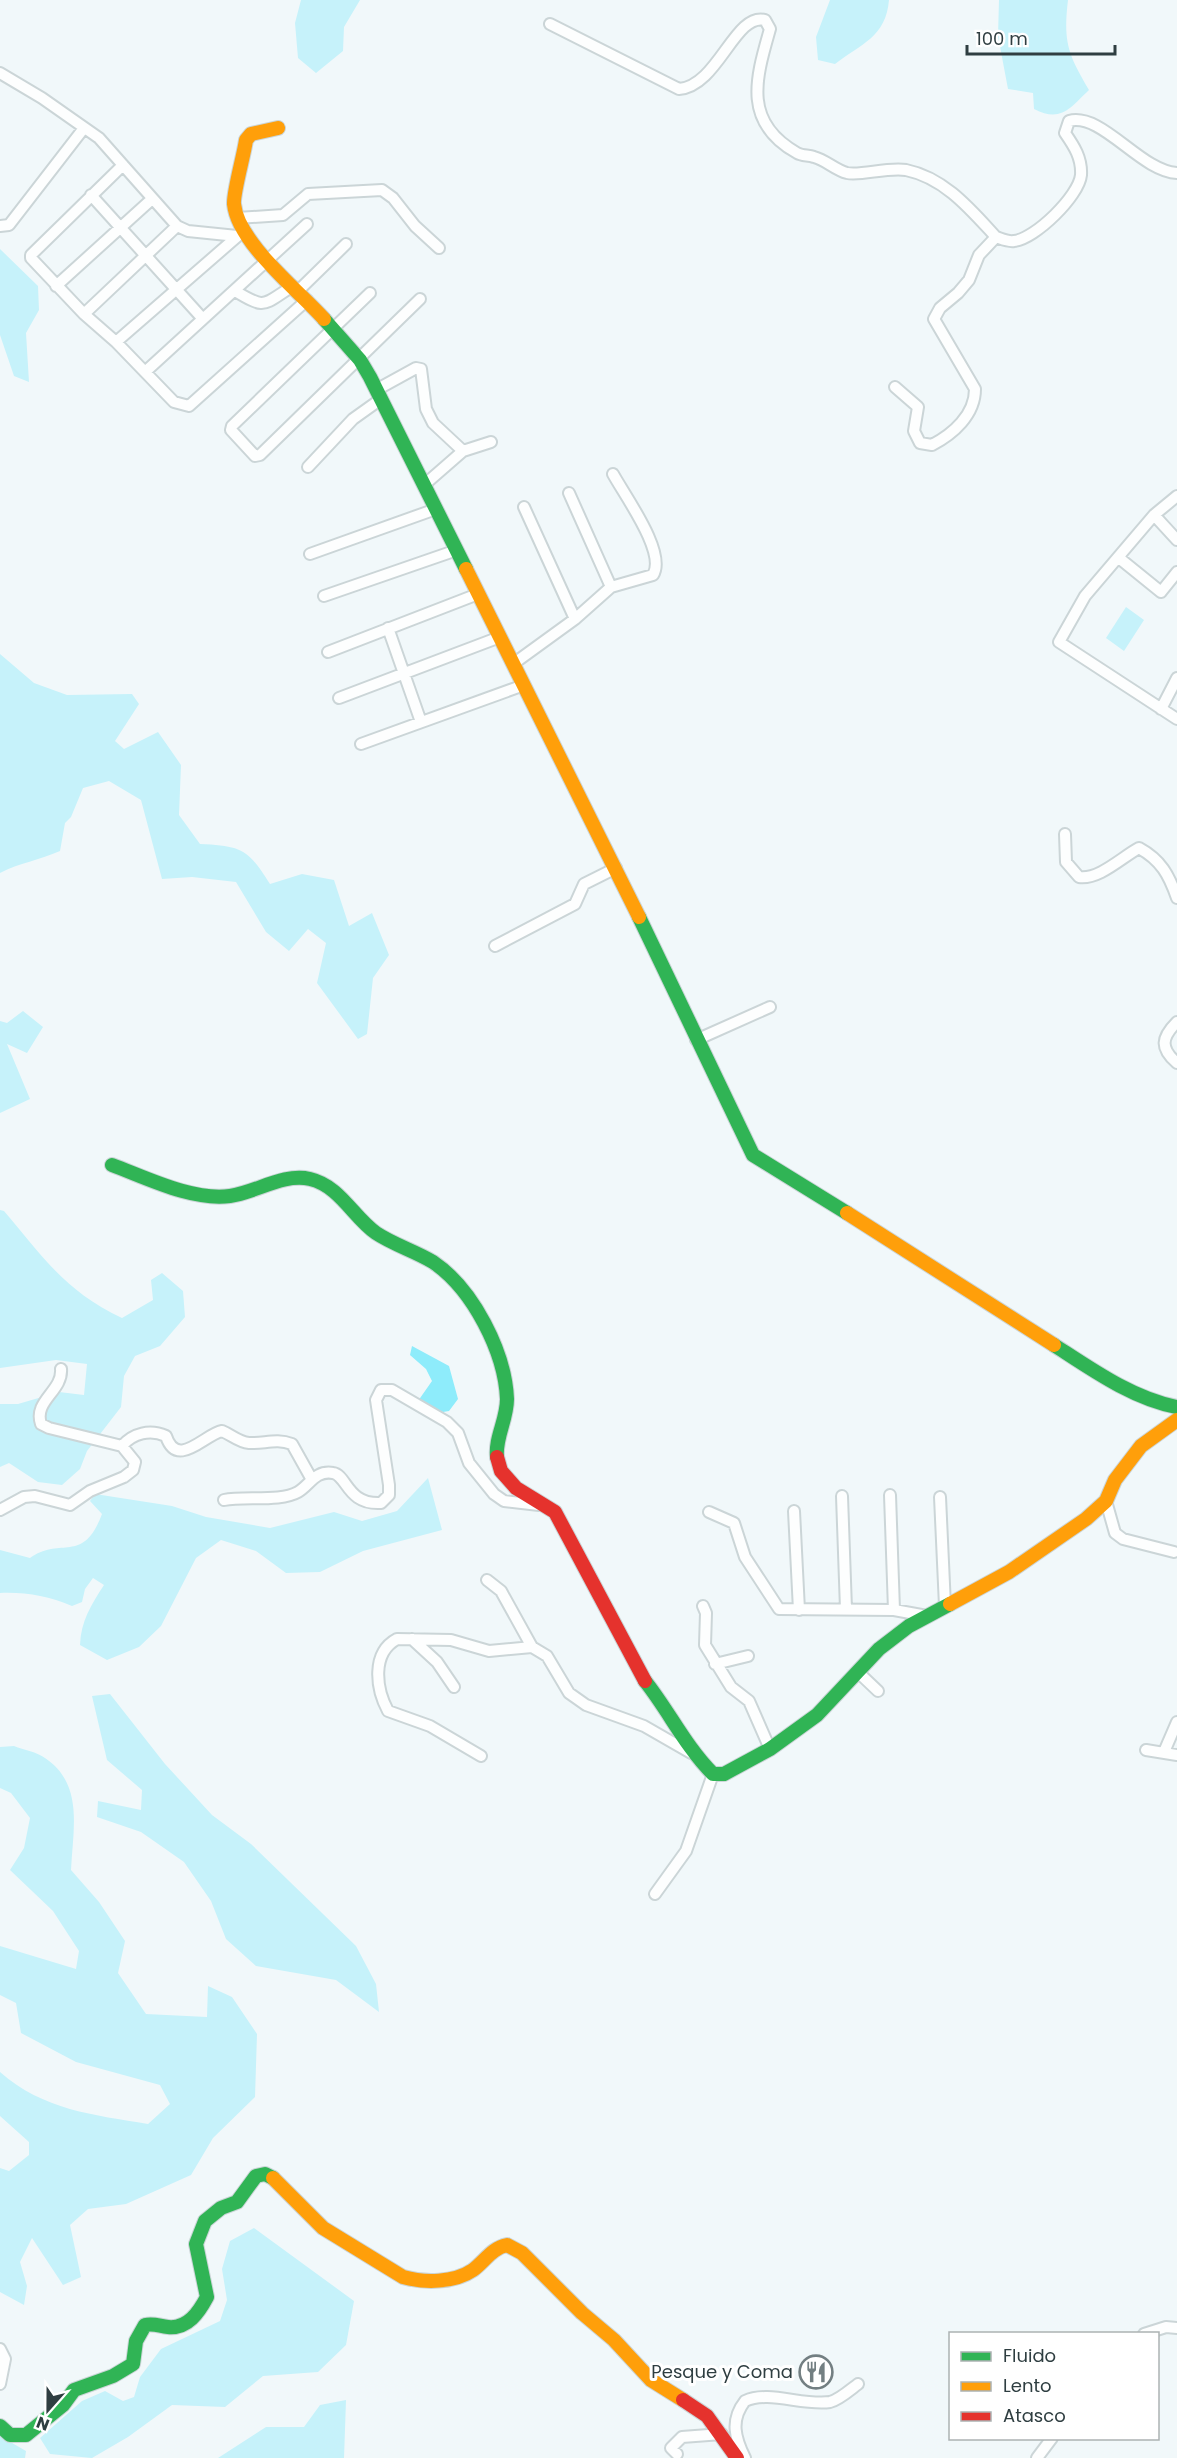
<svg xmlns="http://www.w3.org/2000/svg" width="1177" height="2458" font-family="Poppins,sans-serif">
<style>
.green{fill:#c6f2fa}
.water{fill:#8eecfb}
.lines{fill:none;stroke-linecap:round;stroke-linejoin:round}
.street-casing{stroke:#cbd5d7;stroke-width:14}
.fast-casing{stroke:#cbd5d7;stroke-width:16}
.slow-casing{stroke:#cbd5d7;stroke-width:16}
.jam-casing{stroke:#cbd5d7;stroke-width:16}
.street{stroke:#fdfefe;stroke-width:10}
.fast{stroke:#30b455;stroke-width:14}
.slow{stroke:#ff9f0a;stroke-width:14}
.jam{stroke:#e5322d;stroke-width:14}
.labels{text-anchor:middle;stroke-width:6;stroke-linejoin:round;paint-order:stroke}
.poi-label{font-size:18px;fill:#2f3e41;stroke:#fff;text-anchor:end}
</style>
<rect width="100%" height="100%" fill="#f1f8fa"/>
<!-- green -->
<path class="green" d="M301,0H360L344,27L343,51L316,73L298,58L295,23Z
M830,0H889C886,37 861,44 835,64L818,60L816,37Z
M999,0H1068C1063,42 1068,54 1089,90C1070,108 1061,123 1034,109L1033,93L1008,89L998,36Z
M0,249L38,286L39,310L26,333L29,382L14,376L0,335Z
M1126,607L1144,620L1124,651L1106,638Z
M0,654L34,683L67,695L132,694L139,704L115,741L124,749L158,732L181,765L179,815L200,844C242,846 248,849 270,884L302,874L334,880L349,926L372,913L389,955L373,978L367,1034L358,1039L317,983L326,943L308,929L289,951L266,932L236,882L192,877L162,879L141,800L109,781L83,788L71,817L65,823L60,851C40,860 19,863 0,873Z
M23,1011L43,1027L27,1053L7,1044L30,1099L0,1113V1021L7,1023Z
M0,1210L4,1211C43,1257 65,1291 122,1318L153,1300L151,1280L162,1273L183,1291L185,1317L160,1346L135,1356L124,1376L121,1407L87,1451L80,1469L62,1485L38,1482L9,1463L0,1467V1404H18L59,1392L84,1395L87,1364L56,1360L0,1368Z
M428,1478L442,1530L363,1551L320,1572L286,1573L256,1551L221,1540L196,1558L161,1626L139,1647L107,1660L80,1645C81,1621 91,1605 104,1585L93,1578L85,1589L82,1602L72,1606C48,1596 26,1592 0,1593V1550L30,1558C61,1536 83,1565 102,1514L90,1501L95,1494L172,1506L206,1517L270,1528L334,1512L362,1521L397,1511Z
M110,1694L165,1764L212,1815L251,1844L356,1946L376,1984L379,2012L336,1980L256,1966L226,1939L211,1901L184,1862L141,1832L97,1817L98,1801L141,1810L142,1790L107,1760L92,1696Z
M14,1746C24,1750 37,1752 45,1758C84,1784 73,1829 71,1870L99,1902L125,1941L118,1973L146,2014L207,2017L208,1986L232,1997L257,2034L255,2097L213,2138L191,2175L126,2204L88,2209L70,2225L81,2277L63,2285L32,2238L20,2262L27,2286L24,2305L0,2292V2168L9,2171L29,2155V2142L0,2116V2072C43,2110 94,2115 148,2124L170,2104L160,2085L76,2062L21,2033L16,2003L0,1995V1946L76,1969L79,1951L53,1911L10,1870L24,1848L30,1818L11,1793L0,1788V1747Z
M254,2228L354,2301L346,2345L318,2372L263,2376L225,2407L172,2405L128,2437L92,2458L50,2454L40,2438L82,2401L105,2391L123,2401L134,2397L140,2377L161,2349L220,2321L227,2300L222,2269L230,2241Z
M346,2400L344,2458H218L266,2427H304L320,2405Z
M0,2436L26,2451L25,2458H0Z"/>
<!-- water -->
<path class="water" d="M412,1346L449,1366L458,1399L449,1411L443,1412L418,1401L432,1381L426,1369L410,1355Z"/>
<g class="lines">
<defs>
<path id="street" d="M550,24L679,89C718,86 735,12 765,20L770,29C756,78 742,122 797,153C802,156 808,155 814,157C826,160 835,170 847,173C861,176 887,167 906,170C945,178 971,210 996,237C1002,239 1008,242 1014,241C1035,239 1079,196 1081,175C1082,158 1074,146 1065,133L1069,121C1102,112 1140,171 1177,173
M0,73L42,98L99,138L177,226L188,231L237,236
M123,165L31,255V258L84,314L116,342L174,402L189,406L307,300
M91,195L203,319
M237,218L283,215L308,194L382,190L393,198L415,226L439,248
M0,226L9,225L84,128
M56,286L152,199
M235,291C267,310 262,305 293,286
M298,291L346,244
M370,293L232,426L231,430L255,456L260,455L420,299
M84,314L177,226
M116,342L239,235
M145,372L307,224
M895,387L918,407L914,431L920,443L932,445C953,434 975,415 975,389L934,319L940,308L958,293L969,280L979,255L996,237
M376,390L416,368L421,369L426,409L433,423L463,451
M308,467L353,419L381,399
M424,485L463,451L491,442
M569,493L611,587
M1177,496L1154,515L1085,596L1059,642L1177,719
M524,507L575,619
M1154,515L1177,540
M310,554L436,509
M1119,558L1161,592L1177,572
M324,596L457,550
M388,628L421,722
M328,652L478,594
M513,664L575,619L611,587L653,575C667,553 625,496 613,474
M339,698L500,637
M1161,709L1177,678
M361,744L524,685
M1065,834L1066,862L1079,877C1099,880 1122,857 1139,848C1161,860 1169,875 1177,898
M495,946L575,904L584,884L616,868
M1177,1022C1161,1038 1160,1048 1177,1063
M696,1040L770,1007
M61,1369C63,1391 33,1401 41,1424L49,1428L122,1446C133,1433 150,1429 166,1436C177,1470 205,1434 222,1431C232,1435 238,1442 249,1443C264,1444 276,1438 292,1444L311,1478
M890,1495L894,1610
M842,1496L846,1609
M940,1497L945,1606
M224,1500C244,1496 281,1502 298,1492C310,1485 315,1470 333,1473C347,1475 347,1505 381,1503L389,1495V1485L376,1400L381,1390H392L447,1422L458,1433L469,1463L494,1494L504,1501L539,1505
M1106,1501L1115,1533L1123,1539L1174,1552
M0,1510L24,1497L35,1496L70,1505L90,1491L124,1477L133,1470L135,1462L122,1446
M794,1511L799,1610
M709,1512L734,1523L745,1557L779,1609L894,1610L927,1616
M487,1580L501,1591L532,1647
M703,1606L706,1613L705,1645L731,1687L749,1701L770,1749
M412,1639L437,1662L454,1687
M715,1664L748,1656
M858,1672L878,1691
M1146,1750L1177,1755
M1164,1752L1177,1722
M481,1756L430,1726L388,1711C376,1689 371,1653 397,1639L451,1640L489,1651L532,1647L547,1656L569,1693L586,1705L644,1726L691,1753
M655,1894L686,1851L713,1774
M1144,2334L1166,2327L1177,2328
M0,2349L5,2359L0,2384
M677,2454L671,2448L682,2437L722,2434
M745,2458C735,2438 730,2420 745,2401C768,2390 803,2406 830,2402C839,2400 850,2390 858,2384
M1037,2458L1052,2438"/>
<path id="fast" d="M324,319L360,360L370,377L466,569
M639,917L753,1155L847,1213
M112,1165C147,1178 192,1201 230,1196C257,1192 283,1173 310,1179C340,1186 353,1217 376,1233C394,1245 415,1251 433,1262C473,1289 505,1352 507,1399C507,1420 495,1437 497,1457
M1054,1345C1091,1369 1133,1399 1177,1407
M645,1681C669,1711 685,1746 713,1774H724L770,1749L817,1715L879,1649L909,1626L950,1604
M0,2426L10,2435H26L63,2405L74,2390L113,2376L133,2364L136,2341L145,2325C154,2323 159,2326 168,2327C188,2329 199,2312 207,2297L196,2244L205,2221L221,2208L237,2202L256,2176L265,2174L273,2178"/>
<path id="slow" d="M278,128L251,134L246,140C244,155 233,193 234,204C238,243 298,290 324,319
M466,569L639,917
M847,1213L1054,1345
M950,1604L1009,1572L1086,1519L1106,1501L1115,1480L1141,1446L1177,1420
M273,2178L323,2228L403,2277C424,2283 454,2283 473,2270C485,2261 492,2248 507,2245L522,2253L582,2313L614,2340L651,2380L683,2400"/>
<path id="jam" d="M497,1457L501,1471L516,1488L555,1512L645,1681
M683,2400L707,2416L737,2458"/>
</defs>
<!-- street casing -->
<use href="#street" class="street-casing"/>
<!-- fast casing -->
<use href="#fast" class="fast-casing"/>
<!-- slow casing -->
<use href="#slow" class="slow-casing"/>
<!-- jam casing -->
<use href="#jam" class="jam-casing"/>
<!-- street -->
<use href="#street" class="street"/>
<!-- fast -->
<use href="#fast" class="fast"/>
<!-- slow -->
<use href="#slow" class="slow"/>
<!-- jam -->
<use href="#jam" class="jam"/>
</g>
<!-- icons -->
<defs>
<symbol id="restaurant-ring" viewBox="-11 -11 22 22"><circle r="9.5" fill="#fff" stroke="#737f82" stroke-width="1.5"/><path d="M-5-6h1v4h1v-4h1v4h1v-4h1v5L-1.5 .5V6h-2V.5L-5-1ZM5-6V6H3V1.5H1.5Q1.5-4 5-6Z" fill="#737f82"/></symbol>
</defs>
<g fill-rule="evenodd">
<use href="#restaurant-ring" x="797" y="2353" width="38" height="38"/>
</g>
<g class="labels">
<!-- poi labels -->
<g class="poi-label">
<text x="793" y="2378">Pesque y Coma</text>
</g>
</g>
<!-- legend -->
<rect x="949" y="2332" width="210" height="108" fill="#ffffff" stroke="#acb2b3" stroke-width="1.5"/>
<rect x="961" y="2352" width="30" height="9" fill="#30b455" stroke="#acb2b3" stroke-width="1.5"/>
<text x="1003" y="2362" font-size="18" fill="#2f3e41">Fluido</text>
<rect x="961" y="2382" width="30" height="9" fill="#ff9f0a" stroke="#acb2b3" stroke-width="1.5"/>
<text x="1003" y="2392" font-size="18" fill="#2f3e41">Lento</text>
<rect x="961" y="2412" width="30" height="9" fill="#e5322d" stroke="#acb2b3" stroke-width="1.5"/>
<text x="1003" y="2422" font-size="18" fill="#2f3e41">Atasco</text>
<!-- north arrow -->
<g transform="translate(48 2410) rotate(201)" stroke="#ffffff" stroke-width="4.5" paint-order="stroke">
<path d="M0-4.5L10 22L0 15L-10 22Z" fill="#2f3e41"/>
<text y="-9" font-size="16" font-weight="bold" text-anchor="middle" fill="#2f3e41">N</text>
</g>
<!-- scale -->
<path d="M967 45v9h148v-9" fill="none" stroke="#2f3e41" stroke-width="3"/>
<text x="976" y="45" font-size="18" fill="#2f3e41" stroke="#ffffff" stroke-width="4.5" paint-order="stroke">100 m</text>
</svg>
